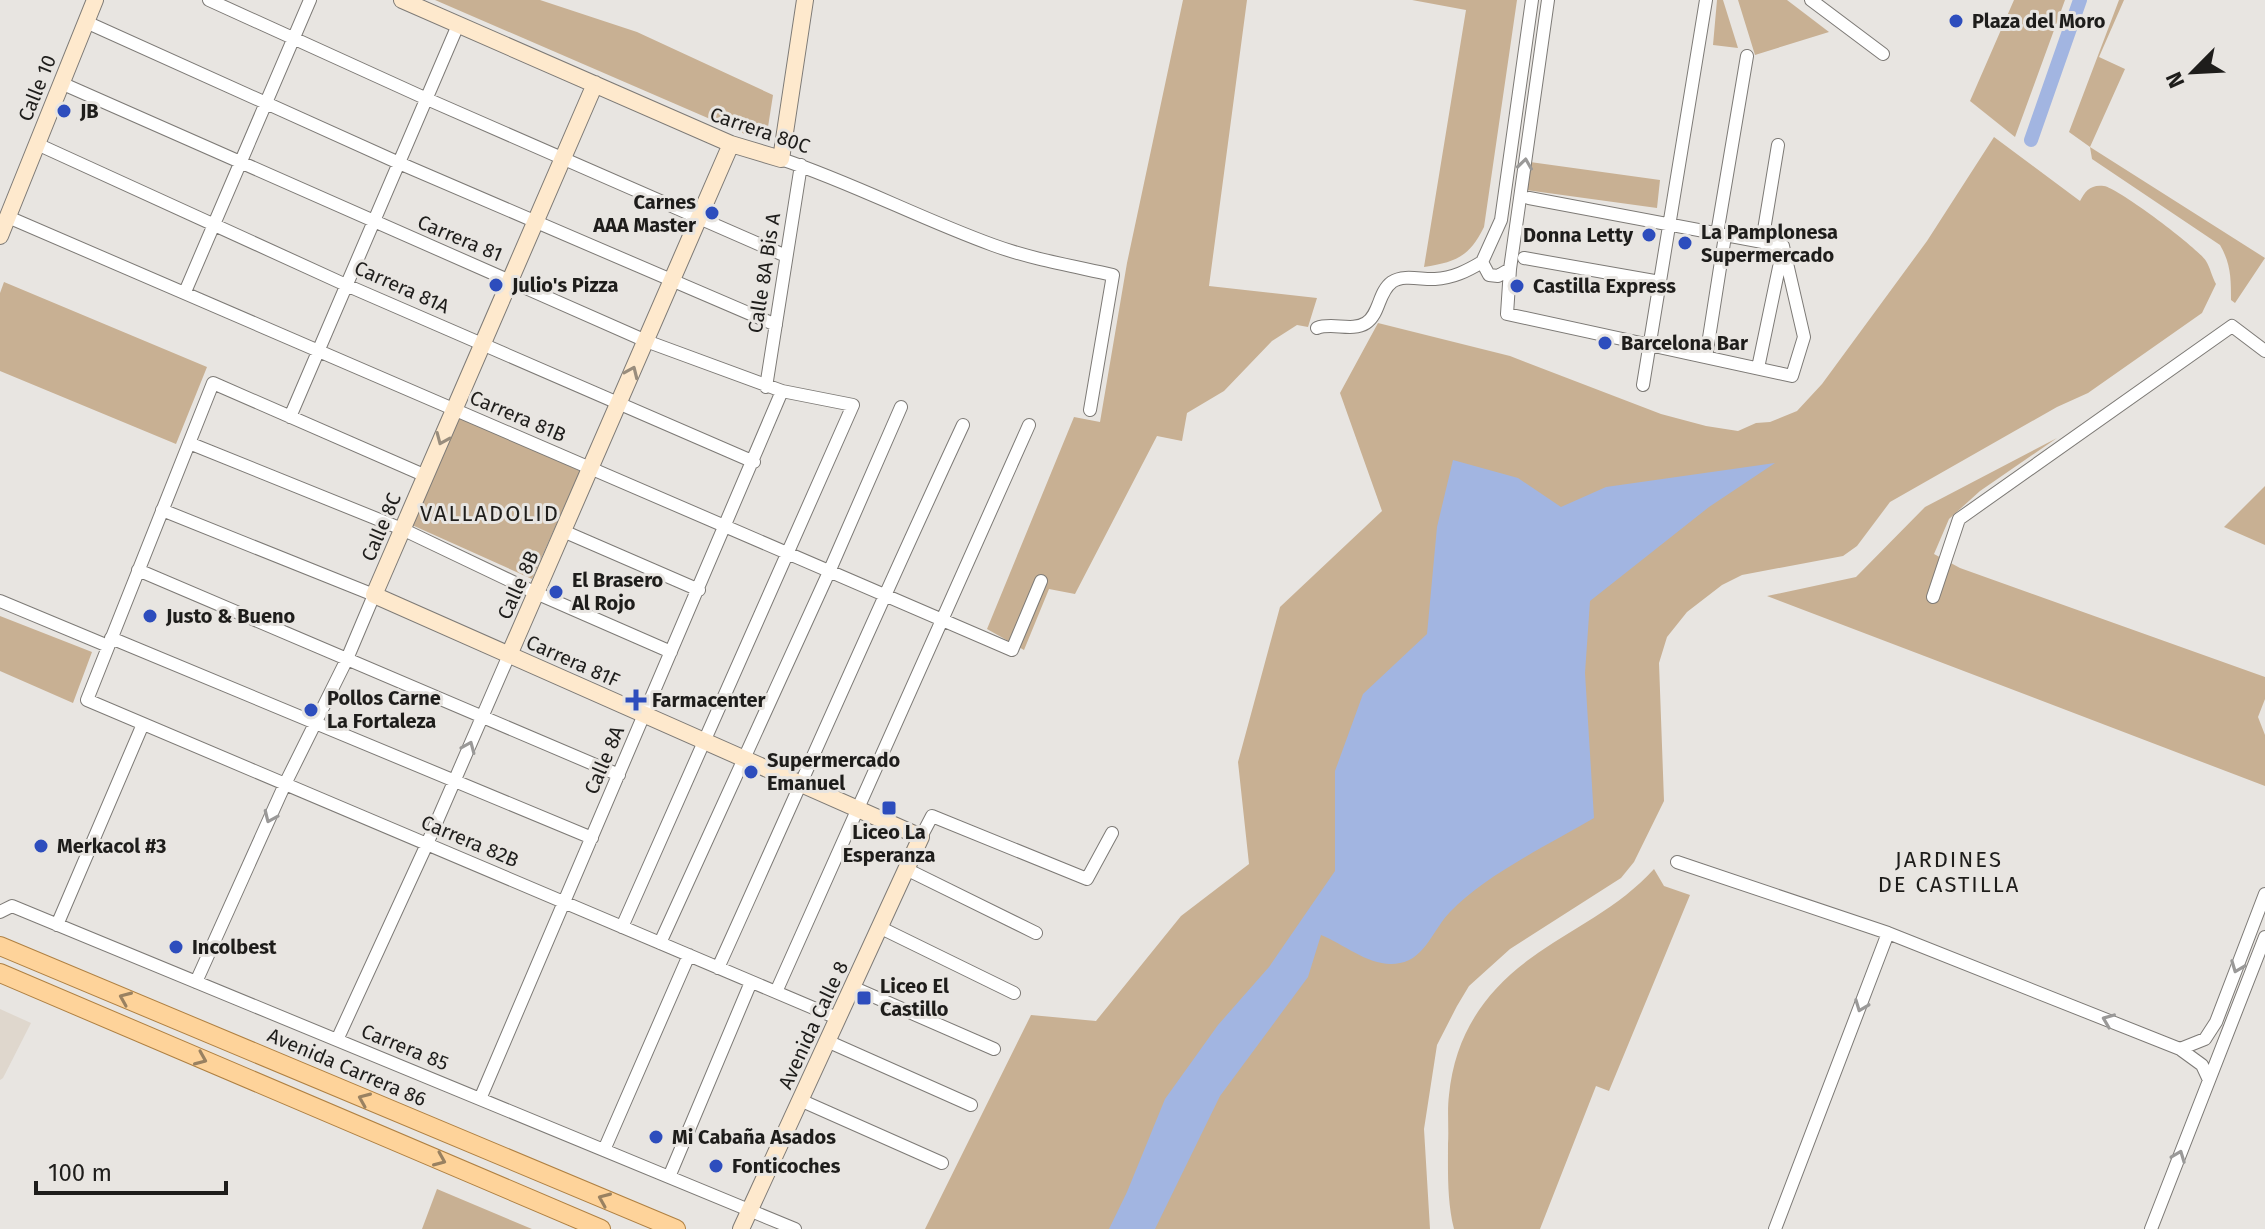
<svg xmlns="http://www.w3.org/2000/svg" width="2265" height="1229" font-family="'Fira Sans',sans-serif">
<style>
.built{fill:#dfd7cd}
.green{fill:#c8b093}
.water{fill:#a2b5e1}
.lines{fill:none;stroke-linecap:round;stroke-linejoin:round}
.canal{stroke:#a2b5e1;stroke-width:14}
.street-casing{stroke:#7d7a76;stroke-width:14}
.secondary-casing{stroke:#7d7a76;stroke-width:18}
.primary-casing{stroke:#af8042;stroke-width:20}
.street{stroke:#fff;stroke-width:12}
.secondary{stroke:#fee9cd;stroke-width:16}
.primary{stroke:#fed39a;stroke-width:18}
.oneway{stroke:#9a9998}
.oneway2{stroke:#998d7d}
.oneway3{stroke:#998161}
.poi-dot{fill:#2d4dbd;stroke:#e8e5e1;stroke-width:3}
.labels{text-anchor:middle;stroke-width:6;stroke-linejoin:round;paint-order:stroke}
.poi-label{font-size:20px;font-weight:bold;fill:#1e1d1b;stroke:#e8e5e1;text-anchor:start}
.street-label{font-size:20px;fill:#1e1d1b;stroke:#e8e5e1}
.neighbourhood-label{font-size:22px;letter-spacing:2px;fill:#1e1d1b;stroke:#e8e5e1}
</style>
<rect width="100%" height="100%" fill="#e8e5e1"/>
<!-- built -->
<path class="built" d="M0,1009L31,1023L3,1078L0,1080Z"/>
<!-- green -->
<path class="green" d="M435,0H540L637,32L773,95L768,127L755,135H747Z
M1183,0H1247L1209,286L1317,298L1308,327L1297,325L1272,341L1224,391L1187,413L1182,441L1157,436L1075,594L1049,589L1024,650L987,629L1074,417L1100,422L1127,263Z
M1412,0H1517L1484,227C1469,257 1456,262 1424,267L1466,10Z
M1717,0H1723L1738,48L1713,45Z
M1738,0H1787L1829,32L1755,55Z
M2014,0H2065L2015,137L1970,101Z
M2119,0H2124L2099,57L2125,69L2090,147L2265,258L2235,303L2231,300C2231,279 2231,264 2220,245L2092,159L2090,147L2069,132Z
M1994,137L2080,201C2085,191 2091,184 2104,186C2118,188 2198,248 2206,261C2210,267 2212,277 2216,284L2202,313L2088,393L2057,407L1890,502L1857,546L1843,556L1742,575L1722,585L1687,612L1667,637L1659,663L1664,801L1634,862L1621,878L1510,949L1469,986L1457,1006L1437,1045L1424,1129L1430,1229H925L1031,1015L1096,1021L1181,916L1249,864L1238,762L1280,607L1382,511L1340,393L1378,323L1510,356L1661,414L1706,426L1738,431L1756,423L1770,422L1797,411L1822,384L1927,241Z
M1530,162L1660,180L1657,208L1526,190Z
M4,282L207,367L176,444L0,371V293Z
M460,417L580,471L532,579L412,525Z
M2057,438L1980,491L1949,519L1934,554L1960,568L2265,677V699L2258,717L2265,735V786L1767,596L1856,577L1925,507Z
M2265,486V545L2224,527Z
M0,616L92,652L73,703L0,671Z
M1654,869L1664,886L1690,895L1609,1091L1596,1086L1540,1229H1454C1447,1201 1448,1173 1448,1144C1449,1128 1447,1111 1449,1095C1455,1036 1483,993 1531,958C1572,928 1619,908 1654,869Z
M437,1189L532,1229H422Z"/>
<!-- water -->
<path class="water" d="M1453,460L1518,478L1561,507L1606,487L1775,463L1709,507L1590,601L1585,673L1594,818C1550,844 1485,875 1450,912C1434,928 1425,959 1400,963C1372,969 1346,945 1321,935L1308,977L1220,1096L1155,1229H1109L1127,1192L1165,1099L1218,1025L1269,967L1335,871V771L1363,694L1427,634L1437,527Z"/>
<g class="lines">
<!-- canal -->
<path class="canal" d="M2031,140L2080,0"/>
<defs>
<path id="street" d="M209,0L427,99L786,256
M1548,0L1510,269L1507,314L1792,376L1804,337L1783,246
M1811,0L1883,54
M86,22L399,163L776,325
M61,83L646,341L782,391L853,405L622,927
M37,144L346,285L754,462
M781,159C853,183 921,219 993,245C1031,259 1073,266 1113,275L1090,410
M1529,198L1783,246
M8,217L1012,650L1041,581
M1717,234L1747,56
M1762,242L1778,145
M1524,258L1660,282
M1510,269L1498,276L1489,275L1482,262L1501,220L1532,0
M185,292L310,0
M1317,328C1332,322 1352,332 1366,323C1380,314 1378,292 1392,282C1404,274 1422,280 1435,279C1453,278 1467,271 1482,262
M1706,357L1725,236
M1758,368L1782,253
M1643,385L1706,0
M766,387L801,165
M290,417L458,25
M189,443L402,529L536,593L671,652
M426,476L213,383L87,700L837,1018
M162,510L374,595L347,659L285,784L196,982
M563,531L699,590
M138,570L619,775
M1933,597L1959,519L2232,326L2265,351
M0,601L108,646
M111,638L592,838
M921,837L932,816L1087,879L1112,833
M1677,862L1888,933L2180,1049L2202,1065L2209,1080
M906,869L1036,933
M0,912L12,906L795,1229
M57,925L143,724
M879,927L1014,993
M660,943L829,572L901,407
M718,968C800,787 879,605 963,425
M852,987L994,1049
M776,992L1029,425
M337,1040L427,844L509,655
M827,1041L971,1105
M2180,1049L2205,1039L2216,1022L2265,894
M480,1099L782,391
M800,1100L942,1163
M604,1150L689,955
M669,1177L751,982
M1775,1229L1888,933
M2151,1229L2265,937"/>
<path id="secondary" d="M402,0L731,144L781,159L805,0
M595,84L374,595L921,837L741,1229
M0,236L95,0
M509,655L731,144"/>
<path id="primary" d="M0,946L676,1229
M0,973L601,1229"/>
</defs>
<!-- street casing -->
<use href="#street" class="street-casing"/>
<!-- secondary casing -->
<use href="#secondary" class="secondary-casing"/>
<!-- primary casing -->
<use href="#primary" class="primary-casing"/>
<!-- street -->
<use href="#street" class="street"/>
<!-- secondary -->
<use href="#secondary" class="secondary"/>
<!-- primary -->
<use href="#primary" class="primary"/>
</g>
<!-- one-way arrows -->
<defs><path id="oneway-chevron" d="M-2-3.5L2.5 0L-2 3.5" fill="none" stroke-width="1.6" stroke-linecap="round" stroke-linejoin="round" transform="scale(2)"/></defs>
<g class="oneway">
<use href="#oneway-chevron" transform="translate(1525 164) rotate(-82)"/>
<use href="#oneway-chevron" transform="translate(469 747) rotate(-67)"/>
<use href="#oneway-chevron" transform="translate(270 817) rotate(114)"/>
<use href="#oneway-chevron" transform="translate(2237 967) rotate(111)"/>
<use href="#oneway-chevron" transform="translate(1861 1006) rotate(111)"/>
<use href="#oneway-chevron" transform="translate(2108 1020) rotate(-158)"/>
<use href="#oneway-chevron" transform="translate(2179 1156) rotate(-69)"/>
</g>
<g class="oneway2">
<use href="#oneway-chevron" transform="translate(632 372) rotate(-66)"/>
<use href="#oneway-chevron" transform="translate(442 439) rotate(113)"/>
</g>
<g class="oneway3">
<use href="#oneway-chevron" transform="translate(125 998) rotate(-157)"/>
<use href="#oneway-chevron" transform="translate(201 1059) rotate(23)"/>
<use href="#oneway-chevron" transform="translate(364 1099) rotate(-157)"/>
<use href="#oneway-chevron" transform="translate(440 1160) rotate(23)"/>
<use href="#oneway-chevron" transform="translate(604 1199) rotate(-157)"/>
</g>
<!-- markers -->
<g class="poi-dot">
<circle cx="1956" cy="21" r="8"/>
<circle cx="64" cy="111" r="8"/>
<circle cx="712" cy="213" r="8"/>
<circle cx="1649" cy="235" r="8"/>
<circle cx="1685" cy="243" r="8"/>
<circle cx="496" cy="285" r="8"/>
<circle cx="1517" cy="286" r="8"/>
<circle cx="1605" cy="343" r="8"/>
<circle cx="556" cy="592" r="8"/>
<circle cx="150" cy="616" r="8"/>
<path d="M632 688h8v8h8v8h-8v8h-8v-8h-8v-8h8z"/>
<circle cx="311" cy="710" r="8"/>
<circle cx="751" cy="772" r="8"/>
<rect x="881" y="800" width="16" height="16" rx="4"/>
<circle cx="41" cy="846" r="8"/>
<circle cx="176" cy="947" r="8"/>
<rect x="856" y="990" width="16" height="16" rx="4"/>
<circle cx="656" cy="1137" r="8"/>
<circle cx="716" cy="1166" r="8"/>
</g>
<g class="labels">
<!-- poi labels -->
<g class="poi-label">
<text x="1972" y="28">Plaza del Moro</text>
<text x="80" y="118">JB</text>
<text x="696" y="209" text-anchor="end">Carnes<tspan x="696" dy="23">AAA Master</tspan></text>
<text x="1701" y="239">La Pamplonesa<tspan x="1701" dy="23">Supermercado</tspan></text>
<text x="1633" y="242" text-anchor="end">Donna Letty</text>
<text x="512" y="292">Julio's Pizza</text>
<text x="1533" y="293">Castilla Express</text>
<text x="1621" y="350">Barcelona Bar</text>
<text x="572" y="587">El Brasero<tspan x="572" dy="23">Al Rojo</tspan></text>
<text x="166" y="623">Justo &amp; Bueno</text>
<text x="327" y="705">Pollos Carne<tspan x="327" dy="23">La Fortaleza</tspan></text>
<text x="652" y="707">Farmacenter</text>
<text x="767" y="767">Supermercado<tspan x="767" dy="23">Emanuel</tspan></text>
<text x="889" y="839" text-anchor="middle">Liceo La<tspan x="889" dy="23">Esperanza</tspan></text>
<text x="57" y="853">Merkacol #3</text>
<text x="192" y="954">Incolbest</text>
<text x="880" y="993">Liceo El<tspan x="880" dy="23">Castillo</tspan></text>
<text x="672" y="1144">Mi Cabaña Asados</text>
<text x="732" y="1173">Fonticoches</text>
</g>
<!-- street labels -->
<g class="street-label">
<text transform="translate(37 88) rotate(-68)" y="7">Calle 10</text>
<text transform="translate(760 130) rotate(19)" y="7">Carrera 80C</text>
<text transform="translate(460 238) rotate(23)" y="7">Carrera 81</text>
<text transform="translate(764 273) rotate(-81)" y="7">Calle 8A Bis A</text>
<text transform="translate(402 287) rotate(24)" y="7">Carrera 81A</text>
<text transform="translate(518 416) rotate(23)" y="7">Carrera 81B</text>
<text transform="translate(381 527) rotate(-67)" y="7">Calle 8C</text>
<text transform="translate(518 585) rotate(-66)" y="7">Calle 8B</text>
<text transform="translate(573 661) rotate(24)" y="7">Carrera 81F</text>
<text transform="translate(604 760) rotate(-67)" y="7">Calle 8A</text>
<text transform="translate(470 841) rotate(23)" y="7">Carrera 82B</text>
<text transform="translate(813 1025) rotate(-65)" y="7">Avenida Calle 8</text>
<text transform="translate(405 1047) rotate(22)" y="7">Carrera 85</text>
<text transform="translate(347 1067) rotate(23)" y="7">Avenida Carrera 86</text>
</g>
<!-- neighbourhood labels -->
<g class="neighbourhood-label">
<text x="490" y="521">VALLADOLID</text>
<text x="1949" y="867">JARDINES<tspan x="1949" dy="25">DE CASTILLA</tspan></text>
</g>
</g>
<!-- north arrow -->
<g transform="translate(2193 72) rotate(246)" stroke="#e8e5e1" stroke-width="6" paint-order="stroke">
<path d="M0-6L14 30L0 20L-14 30Z" fill="#1e1d1b"/>
<text y="-12" font-size="22" font-weight="bold" text-anchor="middle" fill="#1e1d1b">N</text>
</g>
<!-- scale -->
<path d="M36 1181v12h190v-12" fill="none" stroke="#1e1d1b" stroke-width="4"/>
<text x="48" y="1181" font-size="24" fill="#1e1d1b" stroke="#e8e5e1" stroke-width="6" paint-order="stroke">100 m</text>
</svg>
